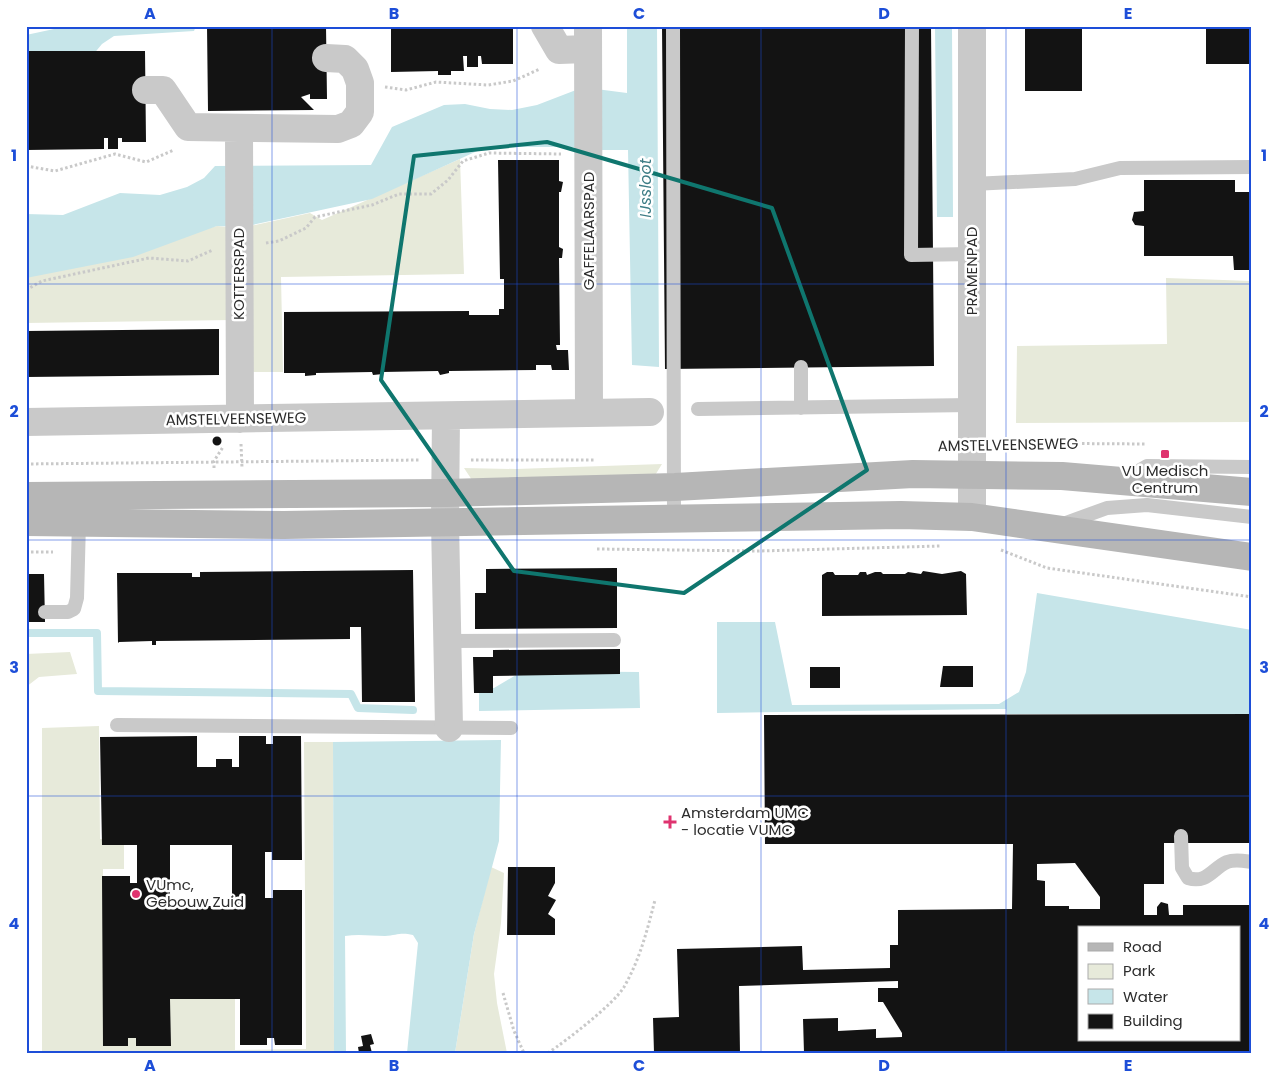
<svg xmlns="http://www.w3.org/2000/svg" width="1278" height="1079" font-family="Poppins,sans-serif">
<style>
.green{fill:#e7eada}
.water{fill:#c6e5e9}
.lines{fill:none;stroke-linecap:round;stroke-linejoin:round}
.stream{stroke:#c6e5e9;stroke-width:8}
.building{fill:#131313;fill-rule:evenodd}
.path{stroke:#c9c9c9;stroke-width:3;stroke-dasharray:2.5 2.5;stroke-linecap:butt}
.lane{stroke:#c9c9c9;stroke-width:14}
.street{stroke:#c9c9c9;stroke-width:28}
.secondary{stroke:#b6b6b6;stroke-width:28}
.marked{fill:none;stroke:#0f766e;stroke-width:4;stroke-linejoin:round}
.grid{fill:none;stroke:#1d4ed8;stroke-width:1;stroke-opacity:0.55}
.poi-dot{fill:#df336f;stroke:#fff;stroke-width:2}
.labels{text-anchor:middle;stroke-width:5;stroke-linejoin:round;paint-order:stroke}
.street-label{font-size:15px;fill:#2c2c2c;stroke:#fff}
.poi-label{font-size:15px;fill:#2c2c2c;stroke:#fff;text-anchor:start}
.water-label{font-size:16px;font-style:italic;fill:#3c7c85;stroke:#fff}
.neatline{fill:none;stroke:#1d4ed8;stroke-width:2}
.grid-label{font-size:16px;text-anchor:middle;font-weight:bold;fill:#1d4ed8}
</style>
<rect width="100%" height="100%" fill="#fff"/>
<!-- green -->
<path class="green" d="M460,159L464,274L281,277L283,372H251L250,226L310,213L322,220Z
M217,226L228,227L232,320L26,323V277Z
M1166,278L1252,281V422L1016,423L1017,346L1167,344Z
M662,464L654,477L474,483L464,468L516,469Z
M70,652L77,674L39,677L26,687V654Z
M99,726L100,839H124V869H103L104,1033L169,993L235,992V1050L306,1049L304,742H333L334,1053H42V728Z
M491,867L504,873L501,923L494,974L497,1003L507,1053H455L474,934Z"/>
<!-- water -->
<path class="water" d="M68,26H196L194,31L114,36L102,44L92,56H26V35Z
M627,26H657L659,367L632,365L628,150H596L570,147H486L372,199L243,227L217,226L133,257L26,278V214L63,215L120,193L160,195L187,187L204,178L215,166L371,165L392,127L444,105L465,104L490,109L512,110L537,105L576,90L596,89L627,93Z
M935,26H952L953,217H937Z
M1037,593L1252,630V714H1007L1006,709H999L717,713V622H775L792,705L999,704L1019,692L1026,672Z
M523,671L639,672L640,708L479,711V688H494Z
M501,740L499,841L474,934L455,1053H407L418,943L413,935C401,932 397,935 385,936C372,936 359,934 345,936L346,1053H334L333,742Z"/>
<g class="lines">
<!-- stream -->
<path class="stream" d="M26,633H97L98,691L351,694L358,708L413,710"/>
</g>
<!-- building -->
<path class="building" d="M207,26H326L327,99H310V94L301,97L314,110L208,111Z
M391,26H513V64H482L481,56H478V67H467V56H463L464,71H451V75H438V71L391,72Z
M662,26H931L934,366L665,369Z
M1025,26H1082V91H1025Z
M1206,26H1250V64H1206Z
M26,51H145L146,142H122V138H118V149H108V138H104V149L26,150Z
M498,160H559V181L563,182L561,192H559V247L563,249L562,258H559L560,345H556L557,350H568L569,370H552L551,365H536V370L449,371V373L440,375L438,371L382,372L383,374L373,375L372,372L316,373V375L305,376V373H284V312L469,311V315H499V309H504V279H500Z
M1144,180H1235V192H1252V270H1234L1233,256H1144V226L1135,225L1132,220L1134,212L1144,211Z
M219,329V375L26,377V331Z
M212.5 441a4.5 4.5 0 1 1 9 0a4.5 4.5 0 1 1-9 0Z
M617,568V628L475,629V593H486V569Z
M413,570L415,702H362L361,627H350V639L156,641V645H152V641L119,642L118,643L117,573H192V577H200V572Z
M923,571L942,574L961,571L966,574L967,615L822,616V575L827,572H833L835,575H858L860,572H866L867,575L875,572H881L883,574H905L908,572L921,574Z
M26,574H44L45,622H26Z
M620,649V674L493,676V693H474L473,657H493V650Z
M943,666H973V687H940Z
M810,667H840V688H810Z
M1252,714V843H1164V884H1144V915H1157V907L1161,902L1168,904L1169,915H1183V905H1252V1053H804L803,1019L838,1018V1031L876,1029V1038L902,1037V1033L883,1002H878V988H898V981L739,986L740,1053H654L653,1018L679,1017L677,949L802,946L803,970L890,968V945H898V910L1012,909L1013,844H765L764,715ZM1075,863L1100,897V909H1069V906H1045V881L1037,880V864ZM1079,928H1239V1040H1079Z
M197,736V767H216V759H232V767H239V736H266V744H273V736H301L302,860H272V852H265V898H273V890H302V1045H275L274,1038H267V1045H240V999H170L171,1046H136V1038H128V1046H103L102,876H130V883H137V845H102L100,737ZM170,845H232V906H170Z
M508,867H555V883L548,896L556,900L548,914L555,919V935H507Z
M371,1034L374,1044L370,1045L372,1053H359L358,1047L363,1046L361,1036Z"/>
<g class="lines">
<!-- path -->
<path class="path" d="M385,87L406,90L436,82L488,85L513,81L540,69
M26,166L55,171L115,154L146,162L174,150
M266,243L279,241L306,228L315,217L372,205L399,194H431L448,180L463,161L489,153L561,154
M26,290L42,281L149,258L188,261L213,250
M997,443L1146,444
M241,444L242,468
M471,460H595
M26,464L420,460
M214,468V461L223,447
M597,549L759,551L940,546
M1001,550L1047,568L1252,597
M26,552H53
M503,993L514,1031L524,1053
M548,1053C567,1040 613,1005 624,987C640,959 647,931 655,900"/>
<!-- lane -->
<path class="lane" d="M673,26L674,519
M912,26L911,255L972,254
M973,184L1075,179L1120,168L1252,167
M801,367V408
M698,409L971,405
M1126,478L1147,466L1252,467
M1063,524L1107,508L1147,505L1252,517
M45,612H68L74,609L77,598L79,522
M448,641L614,640
M117,725L511,728
M1181,836L1182,868L1188,878C1207,884 1213,868 1227,862C1235,859 1244,861 1252,862"/>
<!-- street -->
<path class="street" d="M545,26L559,50L587,49
M588,26L589,413
M146,90H163L188,127L338,129L351,124L360,112V83L355,69L345,59L326,58
M239,129L240,419
M446,416L445,521L449,728
M26,422L650,412
M972,517V26"/>
<!-- secondary -->
<path class="secondary" d="M26,496L446,493L675,487L913,474L1062,476L1252,492
M26,522L284,525L901,515L972,517L1252,557"/>
</g>
<!-- marked area -->
<path class="marked" d="M547,142L772,208L867,470L684,593L514,571L381,380L414,156Z"/>
<!-- grid -->
<path class="grid" d="M272,26V1053M517,26V1053M761,26V1053M1006,26V1053M26,284H1252M26,540H1252M26,796H1252"/>
<!-- markers -->
<g class="poi-dot">
<rect x="1160" y="449" width="10" height="10" rx="2.5"/>
<path d="M667.5 814.5h5v5h5v5h-5v5h-5v-5h-5v-5h5z"/>
<circle cx="136" cy="894" r="5"/>
</g>
<g class="labels">
<!-- street labels -->
<g class="street-label">
<text transform="translate(589 231) rotate(-90)" y="5">GAFFELAARSPAD</text>
<text transform="translate(972 271) rotate(-90)" y="5">PRAMENPAD</text>
<text transform="translate(239 274) rotate(-90)" y="5">KOTTERSPAD</text>
<text transform="translate(236 419) rotate(-1)" y="5">AMSTELVEENSEWEG</text>
<text transform="translate(1008 445) rotate(-1)" y="5">AMSTELVEENSEWEG</text>
</g>
<!-- poi labels -->
<g class="poi-label">
<text x="1165" y="476" text-anchor="middle">VU Medisch<tspan x="1165" dy="17">Centrum</tspan></text>
<text x="681" y="818">Amsterdam UMC<tspan x="681" dy="17">- locatie VUMC</tspan></text>
<text x="146" y="890">VUmc,<tspan x="146" dy="17">Gebouw Zuid</tspan></text>
</g>
<!-- water labels -->
<g class="water-label">
<text transform="translate(645 188) rotate(-90)" y="6">IJssloot</text>
</g>
</g>
<!-- border -->
<rect width="1278" height="1079" fill="none" stroke="#ffffff" stroke-width="55"/>
<!-- legend -->
<rect x="1078" y="926" width="162" height="115" fill="#ffffff" stroke="#ababab"/>
<rect x="1088" y="943" width="25" height="8" fill="#b6b6b6" stroke="#ababab"/>
<text x="1123" y="952" font-size="15" fill="#2c2c2c">Road</text>
<rect x="1088" y="964" width="25" height="15" fill="#e7eada" stroke="#ababab"/>
<text x="1123" y="976" font-size="15" fill="#2c2c2c">Park</text>
<rect x="1088" y="989" width="25" height="15" fill="#c6e5e9" stroke="#ababab"/>
<text x="1123" y="1002" font-size="15" fill="#2c2c2c">Water</text>
<rect x="1088" y="1014" width="25" height="15" fill="#131313" stroke="#ababab"/>
<text x="1123" y="1026" font-size="15" fill="#2c2c2c">Building</text>
<rect x="28" y="28" width="1222" height="1024" class="neatline"/>
<g class="grid-label">
<text x="150" y="19">A</text>
<text x="394" y="19">B</text>
<text x="639" y="19">C</text>
<text x="884" y="19">D</text>
<text x="1128" y="19">E</text>
<text x="14" y="161">1</text>
<text x="1264" y="161">1</text>
<text x="14" y="417">2</text>
<text x="1264" y="417">2</text>
<text x="14" y="673">3</text>
<text x="1264" y="673">3</text>
<text x="14" y="929">4</text>
<text x="1264" y="929">4</text>
<text x="150" y="1071">A</text>
<text x="394" y="1071">B</text>
<text x="639" y="1071">C</text>
<text x="884" y="1071">D</text>
<text x="1128" y="1071">E</text>
</g>
</svg>
